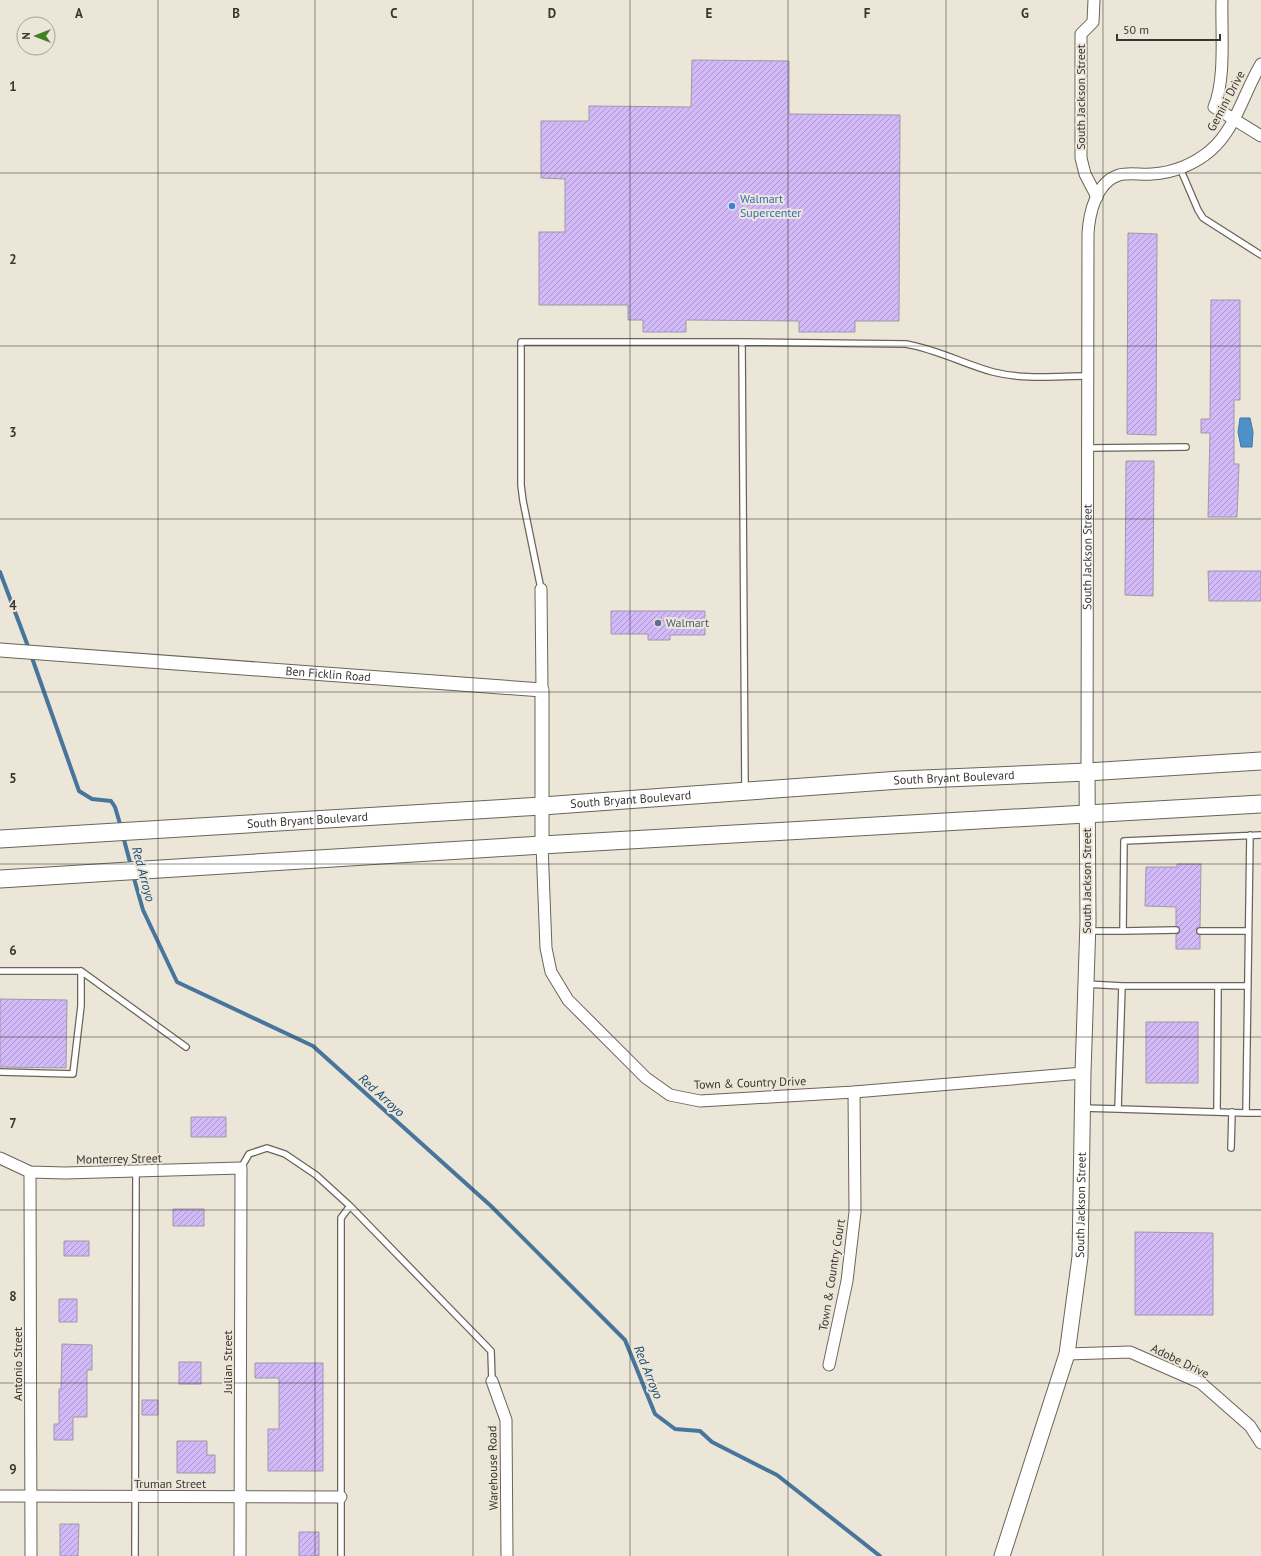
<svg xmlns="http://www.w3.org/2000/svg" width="1261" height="1556" font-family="'PT Sans',sans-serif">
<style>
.water{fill:#4d90ca;stroke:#47759c}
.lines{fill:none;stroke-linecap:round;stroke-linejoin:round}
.stream{stroke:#47759c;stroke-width:4}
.building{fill:url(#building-hatch);stroke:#9e99a6}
.service-casing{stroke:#6a6559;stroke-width:8}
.minor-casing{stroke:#6a6559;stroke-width:13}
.tertiary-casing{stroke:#6a6559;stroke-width:15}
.secondary-casing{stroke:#6a6559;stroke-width:17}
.primary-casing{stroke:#6a6559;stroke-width:19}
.service{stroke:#fff;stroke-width:5.5}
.minor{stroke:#fff;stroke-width:11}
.tertiary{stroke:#fff;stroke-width:13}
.secondary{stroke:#fff;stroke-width:15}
.primary{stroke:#fff;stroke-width:17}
.grid{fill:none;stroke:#393631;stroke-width:1;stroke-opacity:0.55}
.shop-dot{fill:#3f7fe0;stroke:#ece6d8;stroke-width:1.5}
.service-dot{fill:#5c6f8a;stroke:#ece6d8;stroke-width:1.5}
.labels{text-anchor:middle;stroke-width:4;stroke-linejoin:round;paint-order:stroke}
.street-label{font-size:12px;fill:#393631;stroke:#ece6d8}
.shop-label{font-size:12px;fill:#366cbe;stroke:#ece6d8;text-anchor:start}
.service-label{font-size:12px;fill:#4e5e75;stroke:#ece6d8;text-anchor:start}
.water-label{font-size:13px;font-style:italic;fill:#1b4c73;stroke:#ece6d8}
.grid-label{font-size:13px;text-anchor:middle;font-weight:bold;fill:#393631;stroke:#ece6d8;stroke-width:4;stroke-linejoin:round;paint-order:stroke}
</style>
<defs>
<pattern id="building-hatch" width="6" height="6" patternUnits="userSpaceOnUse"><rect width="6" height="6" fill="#d2b9f7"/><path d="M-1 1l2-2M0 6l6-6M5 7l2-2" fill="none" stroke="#ab97c9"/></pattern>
</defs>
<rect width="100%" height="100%" fill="#ece6d8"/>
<!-- water -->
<path class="water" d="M1240,418H1250L1253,432L1252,447H1241L1238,432Z"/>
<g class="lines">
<!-- stream -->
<path class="stream" d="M0,572L29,649
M31,655L79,791L92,799L111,801L115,807L121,827
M123,836L131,866
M133,875L143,910L177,982L313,1046L491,1206L625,1340L655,1414L675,1429L700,1431L712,1442L777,1475L880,1556"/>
</g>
<!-- building -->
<path class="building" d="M692,60L789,61V114L900,115L899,321H855V332H799V321L686,320V332H643V320H628V305H539V232H565V179L541,178V121H589V106L691,107Z
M1128,233L1157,234L1156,435L1127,434Z
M1211,300H1240V400H1234V464H1239L1237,517H1208L1210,433H1201V419H1210Z
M1126,461H1154L1153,596L1125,595Z
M1208,571H1261V601H1209Z
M611,611H705V635H670V640H648V634H611Z
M1177,864H1201L1200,927L1198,928L1196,931L1197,933L1200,935V949H1176V934L1178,933L1180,930L1179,928L1176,926V907L1145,906L1146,867H1177Z
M0,999L67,1000L66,1068L0,1067Z
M1146,1022H1198V1083H1146Z
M191,1117H226V1137H191Z
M173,1209H204V1226H173Z
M1135,1232L1213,1233V1315H1135Z
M64,1241H89V1256H64Z
M59,1299H77V1322H59Z
M62,1344L92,1345V1370H87V1417H73V1440H54V1424H59V1389H61Z
M179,1362H201V1384H179Z
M255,1363H323V1471H268V1429H279V1378H255Z
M142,1400H158V1415H142Z
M177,1441H207V1455H215V1473H177Z
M60,1524H79L78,1556H60Z
M299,1532H319V1556H299Z"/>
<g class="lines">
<defs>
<path id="service" d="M1180,168L1198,210L1203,218L1261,255
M742,342L906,344C936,349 964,364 993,372C1024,380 1057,376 1088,376
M1088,448L1186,447
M541,589L523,501L521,485V342H742L745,789
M1250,835L1246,1113H1261
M1088,931H1123L1124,841L1261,835
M1123,931L1176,930
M1200,931H1248
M0,971H81V1006L73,1074L0,1072
M81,971L186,1047
M1086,984L1122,986
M1082,1108L1118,1109
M1217,1111L1218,987
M1246,1113L1118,1109L1122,986H1248
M1231,1148L1232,1112
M241,1168L249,1154L267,1148L285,1154L316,1175L350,1206L491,1351L492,1381
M135,1556L136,1171
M341,1556V1218L350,1206"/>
<g id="minor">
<path d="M1094,0L1093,22L1081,34V158L1085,174L1097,197"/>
<path d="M1222,0C1221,31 1226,79 1214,107L1261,136"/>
<path d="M541,589L542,690"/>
<path id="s1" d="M1087,772L1088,234C1089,214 1096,182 1119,175C1129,172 1141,175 1152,174C1173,173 1195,164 1211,150C1236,128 1244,92 1261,64"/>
<path d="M542,845L546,948L551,972L568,1000L646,1078L670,1095L700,1101L854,1092L1083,1073"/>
<path d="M0,1158L30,1172L65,1173L241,1168L240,1556"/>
<path d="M30,1172L31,1556"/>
<path d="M1067,1354L1130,1352L1201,1383L1250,1426L1261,1443"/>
<path d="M829,1365L847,1281L855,1212L854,1092"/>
<path d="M492,1381L506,1420L507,1556"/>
<path d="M0,1496L341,1497"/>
</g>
<g id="tertiary">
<path id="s2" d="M0,650L542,690V845"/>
</g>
<g id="secondary">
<path id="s3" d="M1002,1556L1067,1354L1080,1257L1083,1073L1088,922L1087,772"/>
</g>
<g id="primary">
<path id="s4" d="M0,839L542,806L900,780L1087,772L1261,761"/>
<path d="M0,879L542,845L1261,804"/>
</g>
</defs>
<!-- service casing -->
<use href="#service" class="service-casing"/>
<!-- minor casing -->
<use href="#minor" class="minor-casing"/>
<!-- tertiary casing -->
<use href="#tertiary" class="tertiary-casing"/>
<!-- secondary casing -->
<use href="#secondary" class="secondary-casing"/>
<!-- primary casing -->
<use href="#primary" class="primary-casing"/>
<!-- service -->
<use href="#service" class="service"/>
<!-- minor -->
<use href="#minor" class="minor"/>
<!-- tertiary -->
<use href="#tertiary" class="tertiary"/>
<!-- secondary -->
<use href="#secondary" class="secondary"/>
<!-- primary -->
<use href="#primary" class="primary"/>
</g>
<!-- grid -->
<path class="grid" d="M158,0V1556M315,0V1556M473,0V1556M630,0V1556M788,0V1556M946,0V1556M1103,0V1556M0,173H1261M0,346H1261M0,519H1261M0,692H1261M0,864H1261M0,1037H1261M0,1210H1261M0,1383H1261"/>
<!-- markers -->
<circle class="shop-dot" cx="732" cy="206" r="4"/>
<circle class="service-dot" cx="658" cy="623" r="4"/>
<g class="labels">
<!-- street labels -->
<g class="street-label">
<text transform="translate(1081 97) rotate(-90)" y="4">South Jackson Street</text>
<text transform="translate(1226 101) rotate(-62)" y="4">Gemini Drive</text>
<text dy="4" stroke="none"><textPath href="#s1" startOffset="215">South Jackson Street</textPath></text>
<text dy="4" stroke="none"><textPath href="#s2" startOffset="329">Ben Ficklin Road</textPath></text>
<text dy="4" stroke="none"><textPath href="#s4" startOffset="956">South Bryant Boulevard</textPath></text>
<text dy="4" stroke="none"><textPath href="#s4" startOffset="632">South Bryant Boulevard</textPath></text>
<text dy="4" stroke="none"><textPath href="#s4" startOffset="308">South Bryant Boulevard</textPath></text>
<text transform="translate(1087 881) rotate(-90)" y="4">South Jackson Street</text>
<text transform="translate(750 1083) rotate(-2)" y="4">Town &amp; Country Drive</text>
<text transform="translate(119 1159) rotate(-1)" y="4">Monterrey Street</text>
<text dy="4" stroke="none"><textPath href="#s3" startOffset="362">South Jackson Street</textPath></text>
<text transform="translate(832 1275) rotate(-81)" y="4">Town &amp; Country Court</text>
<text transform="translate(1180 1361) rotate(26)" y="4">Adobe Drive</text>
<text transform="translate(228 1362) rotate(-90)" y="4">Julian Street</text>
<text transform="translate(18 1364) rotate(-90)" y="4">Antonio Street</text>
<text transform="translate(493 1468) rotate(-91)" y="4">Warehouse Road</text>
<text x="170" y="1488">Truman Street</text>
</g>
<!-- shop labels -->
<g class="shop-label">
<text x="740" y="203">Walmart<tspan x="740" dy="14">Supercenter</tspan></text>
</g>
<!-- service labels -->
<g class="service-label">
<text x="666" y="627">Walmart</text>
</g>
<!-- water labels -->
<g class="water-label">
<text transform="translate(144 874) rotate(75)" y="5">Red Arroyo</text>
<text transform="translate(382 1095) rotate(42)" y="5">Red Arroyo</text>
<text transform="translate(649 1372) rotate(68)" y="5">Red Arroyo</text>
</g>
</g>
<g class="grid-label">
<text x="79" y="18">A</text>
<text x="236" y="18">B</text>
<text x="394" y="18">C</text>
<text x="552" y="18">D</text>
<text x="709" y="18">E</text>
<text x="867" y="18">F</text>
<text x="1025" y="18">G</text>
<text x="13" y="91">1</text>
<text x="13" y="264">2</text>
<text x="13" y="437">3</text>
<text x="13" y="610">4</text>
<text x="13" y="783">5</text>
<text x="13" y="955">6</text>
<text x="13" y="1128">7</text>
<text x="13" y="1301">8</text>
<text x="13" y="1474">9</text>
</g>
<!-- north arrow -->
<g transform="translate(36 36) rotate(270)"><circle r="19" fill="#ece6d8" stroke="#a4a095"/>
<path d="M0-3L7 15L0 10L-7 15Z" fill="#3f8226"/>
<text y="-6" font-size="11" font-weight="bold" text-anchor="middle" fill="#393631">N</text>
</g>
<!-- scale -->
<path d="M1117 34v6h103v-6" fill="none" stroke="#393631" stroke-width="2"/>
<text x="1123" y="34" font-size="12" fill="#393631" stroke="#ece6d8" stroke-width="3" paint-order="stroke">50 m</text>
</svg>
